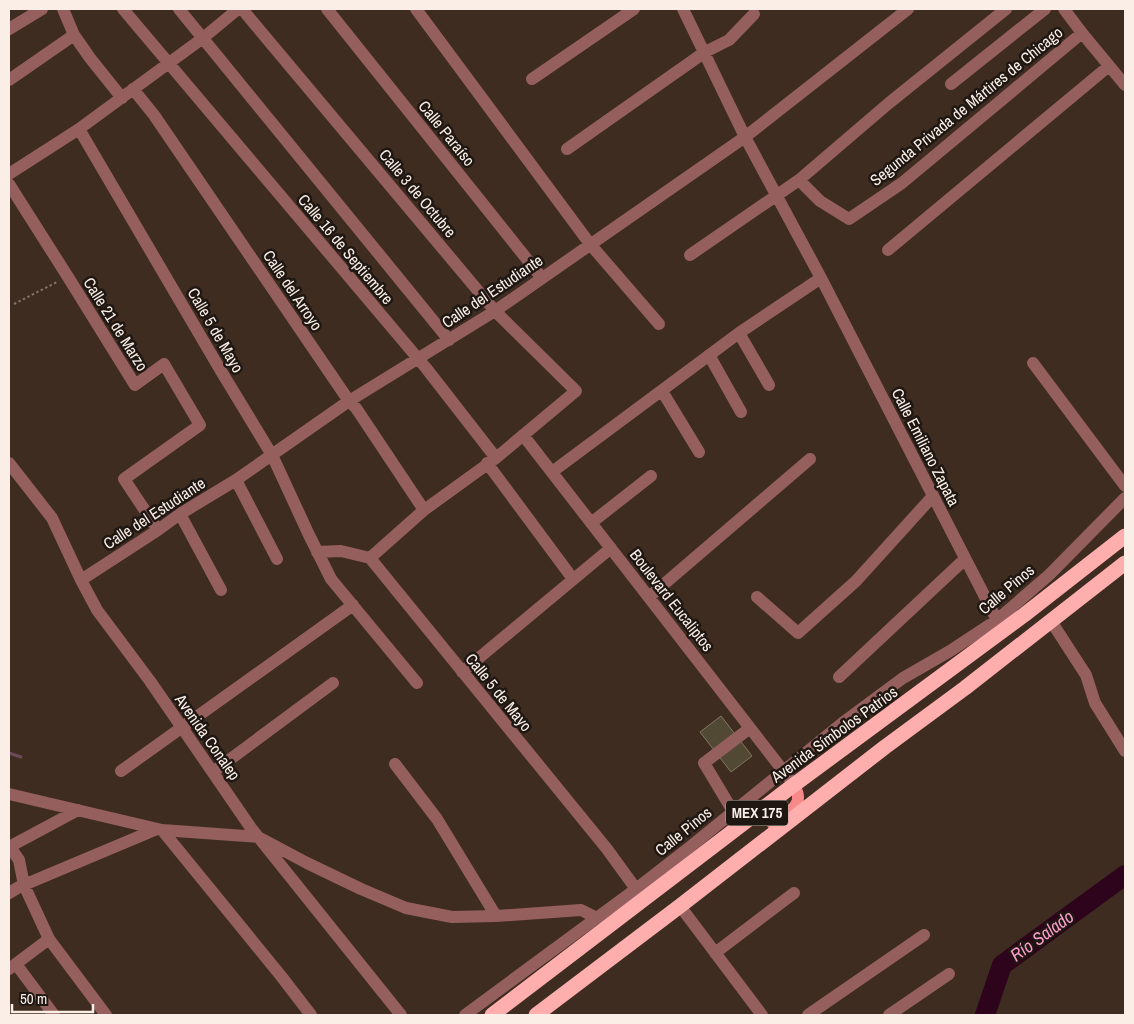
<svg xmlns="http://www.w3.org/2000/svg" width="1134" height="1024" font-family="'Archivo Narrow',sans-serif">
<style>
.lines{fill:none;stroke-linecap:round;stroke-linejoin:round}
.stream{stroke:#6b4a59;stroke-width:3}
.river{stroke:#2e031c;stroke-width:20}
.building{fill:#524935;stroke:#817762}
.path{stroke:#83746a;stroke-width:2;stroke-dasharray:2.5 2.5;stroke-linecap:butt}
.minor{stroke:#955f5e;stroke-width:12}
.major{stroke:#f78a89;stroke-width:12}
.highway{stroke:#feaeac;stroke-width:15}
.labels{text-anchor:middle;stroke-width:5;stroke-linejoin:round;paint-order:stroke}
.shield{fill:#1f1712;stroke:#b8aea7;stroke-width:1}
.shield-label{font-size:15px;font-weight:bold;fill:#faeee7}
.street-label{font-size:16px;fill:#faeee7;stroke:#1f1712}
.water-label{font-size:18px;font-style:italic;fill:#fc9dcc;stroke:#1f1712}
</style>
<rect width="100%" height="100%" fill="#3e2c21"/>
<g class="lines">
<!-- stream -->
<path class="stream" d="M9,753L21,757"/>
<!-- river -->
<path class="river" d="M985,1015L1002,965L1125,875"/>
</g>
<!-- building -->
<path class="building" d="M721,716L752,756L731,772L700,732Z"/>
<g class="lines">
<!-- path -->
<path class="path" d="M14,304L57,282"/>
<!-- minor -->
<path class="minor" d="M63,9L74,35L90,58L122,98
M123,9L426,368L496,458
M179,9L449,340
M242,9L495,311L576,391L496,458L424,510L370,558
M327,9L542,278
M416,9L590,244L659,324
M683,9L745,137L821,278L1000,626
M1064,9L1082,33L1125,85
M9,29L42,9
M532,79L634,9
M9,80L74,35
M951,84L1045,9
M133,89L154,115L349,401L356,408L424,510
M79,129L221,371L272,455L309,535L331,579L417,683
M567,149L705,52L729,40L754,14
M9,174L79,129L203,38L238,9
M799,180L820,201L849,219L902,183L1082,33
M9,184L68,277L135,385L164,364L200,425L124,479L158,530
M888,250L1109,66
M690,255L799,180L889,103L1006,9
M739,333L769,385
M709,355L741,412
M1033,363L1125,486
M662,391L699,452
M523,435L788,777
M9,463L52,518L81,580L97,610L150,681L251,828L401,1015
M487,463L573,579
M552,472L739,333L821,278
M236,480L277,559
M180,514L221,590
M591,523L651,476
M317,552L341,551L370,558L607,849L636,889
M81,580L158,530L180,514L236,480L349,401L495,311L745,137L908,9
M649,597L810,459
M757,597L798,633L856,581L933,496
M1051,621L1086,675L1095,703L1125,751
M462,672L611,548
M839,677L965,559
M395,764L437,819L496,916
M121,771L353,605
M213,772L333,683
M9,794L162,830L258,837L307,863L361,889L406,908L452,917L496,916L581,910L597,918
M737,818L704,763L750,728
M162,830L281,976L311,1015
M9,847L78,810
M10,847L19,860L24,885L49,939L106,1015
M9,893L19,887L157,829
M680,906L762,1015
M715,953L794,893
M16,964L54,1015
M9,969L49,939
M465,1015L636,889L690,847L845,721L903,678L950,651L997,620L1049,575L1125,498
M808,1015L924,935
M889,1015L949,974"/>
<!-- major -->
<path class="major" d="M773,824C781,818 799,809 798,797C798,793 796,789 794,785"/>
<!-- highway -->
<path class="highway" d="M492,1015L787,790L1024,615L1125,536
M536,1015L680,906L885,747L965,688L1125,563"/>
</g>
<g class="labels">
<!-- shield labels -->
<rect class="shield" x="726" y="800.5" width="62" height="25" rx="4"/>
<g class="shield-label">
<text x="757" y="818">MEX 175</text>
</g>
<!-- street labels -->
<g class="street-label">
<text transform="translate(966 106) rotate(-39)" y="6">Segunda Privada de Mártires de Chicago</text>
<text transform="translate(447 133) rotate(51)" y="6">Calle Paraíso</text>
<text transform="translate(418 193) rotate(50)" y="6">Calle 3 de Octubre</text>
<text transform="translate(346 249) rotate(50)" y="6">Calle 16 de Septiembre</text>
<text transform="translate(293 290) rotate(56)" y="6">Calle del Arroyo</text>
<text transform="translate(492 291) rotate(-34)" y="6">Calle del Estudiante</text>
<text transform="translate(116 324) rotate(58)" y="6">Calle 21 de Marzo</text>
<text transform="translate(216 330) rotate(60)" y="6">Calle 5 de Mayo</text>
<text transform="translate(926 447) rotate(63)" y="6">Calle Emiliano Zapata</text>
<text transform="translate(154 513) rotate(-33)" y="6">Calle del Estudiante</text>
<text transform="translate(1006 589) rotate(-40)" y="6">Calle Pinos</text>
<text transform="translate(672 600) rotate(52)" y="6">Boulevard Eucaliptos</text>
<text transform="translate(499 692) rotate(51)" y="6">Calle 5 de Mayo</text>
<text transform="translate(834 734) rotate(-36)" y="6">Avenida Símbolos Patrios</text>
<text transform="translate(208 737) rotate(55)" y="6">Avenida Conalep</text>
<text transform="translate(683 831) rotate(-39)" y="6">Calle Pinos</text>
</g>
<!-- water labels -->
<g class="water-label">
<text transform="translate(1042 936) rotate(-36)" y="6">Río Salado</text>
</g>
</g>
<!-- border -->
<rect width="1134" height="1024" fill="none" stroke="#faeee7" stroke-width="20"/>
<!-- scale -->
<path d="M12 1004v8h81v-8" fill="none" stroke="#faeee7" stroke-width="2.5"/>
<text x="20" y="1004" font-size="15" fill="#faeee7" stroke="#1f1712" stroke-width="4" paint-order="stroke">50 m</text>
</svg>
